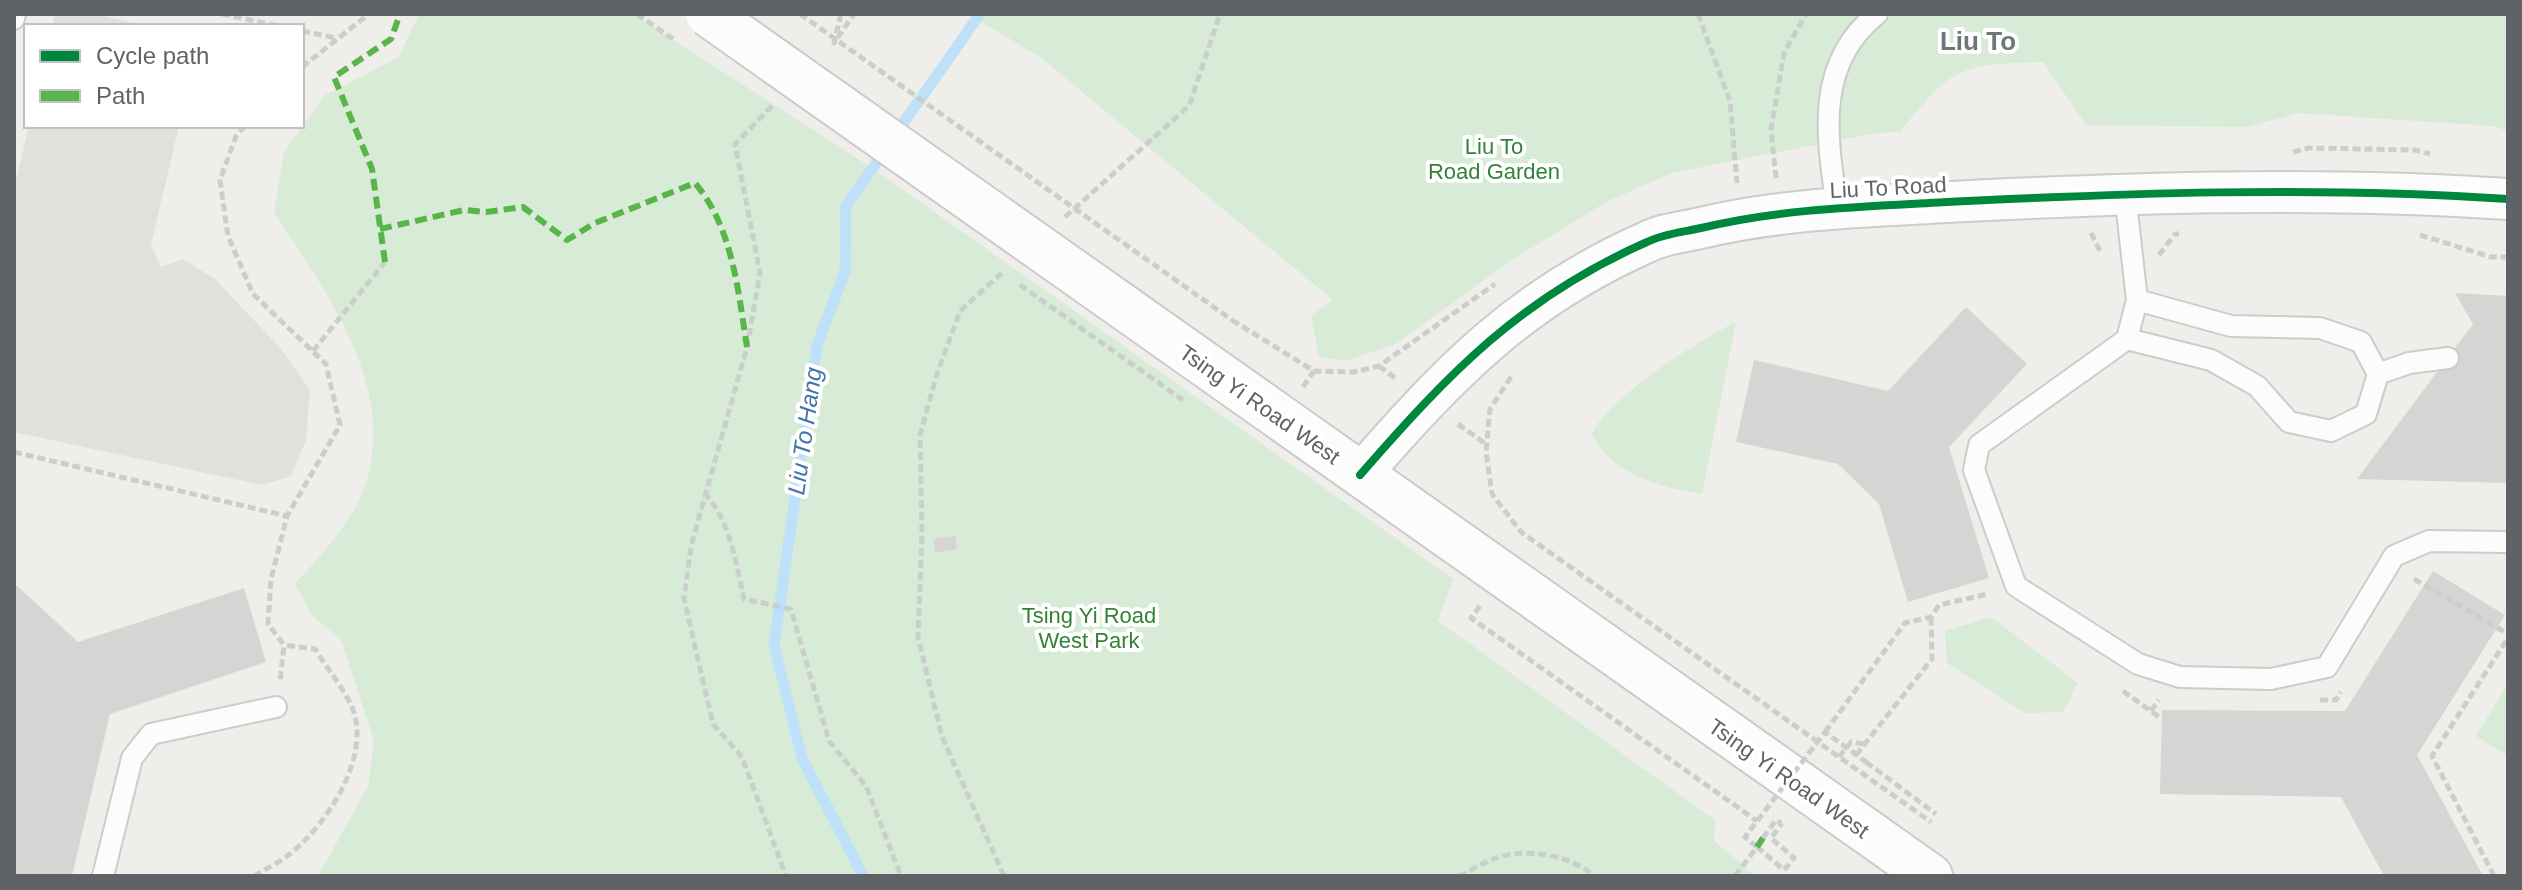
<svg xmlns="http://www.w3.org/2000/svg" width="2522" height="890" font-family="Arial,sans-serif">
<style>
.education{fill:#e2e0da}
.green{fill:#d8ebd6}
.lines{fill:none;stroke-linecap:round;stroke-linejoin:round}
.stream{stroke:#bfe0f9;stroke-width:11}
.building{fill:#d6d5d3}
.service-casing{stroke:#cbcccc;stroke-width:24}
.minor-casing{stroke:#cbcccc;stroke-width:44}
.secondary-casing{stroke:#cacacb;stroke-width:48}
.path{stroke:#cacfcc;stroke-width:5;stroke-dasharray:8 4;stroke-linecap:butt}
.service{stroke:#fdfcfc;stroke-width:20}
.minor{stroke:#fdfcfc;stroke-width:40}
.secondary{stroke:#fdfcfc;stroke-width:44}
.secondary-bridge-casing{stroke:#cacacb;stroke-width:48;stroke-linecap:butt}
.path-bridge{stroke:#cacfcc;stroke-width:5;stroke-dasharray:8 4;stroke-linecap:butt}
.secondary-bridge{stroke:#fdfcfc;stroke-width:44}
.quiet{stroke:#58b549;stroke-width:6;stroke-dasharray:12 6;stroke-linecap:butt}
.cycleway-casing{stroke:#fff;stroke-width:13}
.cycleway{stroke:#00873e;stroke-width:8}
.labels{text-anchor:middle;stroke-width:8;stroke-linejoin:round;paint-order:stroke}
.park-label{font-size:22px;fill:#348238;stroke:#fff}
.street-label{font-size:22px;fill:#5f6368;stroke:#fff}
.water-label{font-size:24px;font-style:italic;fill:#4174aa;stroke:#fff}
.quarter-label{font-size:26px;font-weight:bold;fill:#70757a;stroke:#fff}
</style>
<rect width="100%" height="100%" fill="#efeeea"/>
<!-- education -->
<path class="education" d="M55,14H94L147,26H52Z
M29,126H179L151,245L161,267L183,259L215,279L282,350L310,390L306,440L291,476L262,485L14,432V189Z"/>
<!-- green -->
<path class="green" d="M419,14H633L868,165L1453,579L1438,621L1715,820L1714,841L1755,876H318L368,786L374,741L341,639L312,616L295,584C317,560 352,522 363,491C401,391 327,293 274,213L284,152L324,96L399,57Z
M968,14H2508V131L2492,126L2299,113L2246,127L2086,125L2043,62C1959,65 1953,66 1900,132L1876,133L1672,173L1608,201L1515,258L1394,345L1345,361L1319,357L1311,316L1333,300L1040,57Z
M1736,322L1702,494C1663,488 1609,474 1592,434C1609,397 1699,340 1736,322Z
M1991,617L2078,683L2063,712L2025,713L1947,663L1945,631Z
M2508,683V756L2476,736Z"/>
<g class="lines">
<!-- stream -->
<path class="stream" d="M895,135L980,14
M863,876L802,758L774,645L817,345L845,272L846,206L886,149"/>
</g>
<!-- building -->
<path class="building" d="M2455,293L2508,296V483L2357,479L2473,324Z
M1966,307L2027,364L1949,447L1989,578L1908,602L1879,504L1838,464L1736,442L1754,360L1888,391Z
M955,536L957,549L935,553L934,539Z
M2433,571L2505,615L2417,755L2483,876H2384L2341,797L2160,794L2162,710L2345,711Z
M14,583L78,642L244,588L266,662L110,714L72,876H14Z"/>
<g class="lines">
<defs>
<path id="service" d="M14,19L15,14
M2125,193L2137,300L2127,339L1979,445L1974,470L2016,586L2138,664L2180,677L2271,679L2327,667L2394,556L2429,541L2508,542
M1837,208C1827,137 1814,64 1877,14
M2127,339L2211,360L2257,386L2289,422L2331,431L2366,414L2378,374L2361,342L2320,328L2231,326L2137,300
M2378,374L2409,363L2448,358
M103,876L132,758L151,734L276,707"/>
<path id="minor" d="M1360,475C1449,373 1520,298 1647,242C1663,234 1683,232 1701,228C1776,210 1852,207 1929,203C2122,193 2315,186 2508,199"/>
<path id="secondary" d="M1040,248L1930,876"/>
</defs>
<!-- service casing -->
<use href="#service" class="service-casing"/>
<!-- minor casing -->
<use href="#minor" class="minor-casing"/>
<!-- secondary casing -->
<use href="#secondary" class="secondary-casing"/>
<!-- path -->
<path class="path" d="M222,14L279,26
M841,14L834,43L854,14
M1698,14L1730,101L1737,183
M302,31L336,38
M302,67L369,14
M772,106L735,144L760,273L747,347L691,546L684,599L713,724L742,757L786,876
M245,126L236,136L220,180L228,236L253,294L326,364L340,425L287,516L271,579L268,624L284,645L280,682
M2293,152L2309,148L2415,150L2430,154
M1776,178L1771,130L1784,53L1806,14
M1065,217L1189,106L1220,14
M2091,233L2101,253
M2420,235L2491,257H2508
M2159,255L2175,234H2179
M1232,320L1314,371L1354,372L1379,366L1495,284
M313,351L385,262
M1379,366L1395,378
M1511,377L1490,409L1486,452L1492,494L1521,532L1931,822
M1303,387L1314,371
M1458,424L1486,444
M14,452L287,516
M704,493C730,519 736,564 744,599L791,609L829,741L866,786L901,876
M2414,579L2508,634
M1480,606L1471,618L1757,821
M2123,691L2159,717
M2320,700H2336L2341,692
M2151,711L2159,700
M1825,732L1905,623L1931,617L1939,605L1988,594
M1856,755L1932,659L1931,617
M1839,757L1851,742L1864,744
M1866,762L1936,814
M1763,838L1776,820L1781,823
M254,876C266,869 280,862 291,853C328,823 372,756 352,707C343,687 326,667 315,649L284,645
M1004,876L942,737L918,637L922,534L920,435L936,377L960,311L1004,271
M1459,876C1472,870 1485,861 1499,857C1528,848 1570,855 1594,876
M1735,876L1757,847L1784,870L1794,858L1771,838L1782,823
M2494,876L2432,756L2508,638"/>
<!-- service -->
<use href="#service" class="service"/>
<!-- minor -->
<use href="#minor" class="minor"/>
<!-- secondary -->
<use href="#secondary" class="secondary"/>
<defs>
<path id="secondary-bridge" d="M708,14L1040,248"/>
</defs>
<!-- secondary-bridge casing -->
<use href="#secondary-bridge" class="secondary-bridge-casing"/>
<!-- path-bridge -->
<path class="path-bridge" d="M637,14L676,41
M800,14L1232,320
M1020,285L1183,400
M1757,847L1745,837L1825,732L1866,762"/>
<!-- secondary-bridge -->
<use href="#secondary-bridge" class="secondary-bridge"/>
<!-- quiet -->
<path class="quiet" d="M380,229L464,210L486,212L523,207L567,240L595,223L695,183C733,228 738,291 747,347
M385,262L372,169L334,77L391,39L400,14
M1757,847L1763,838"/>
<defs>
<path id="cycleway" d="M1360,475C1449,373 1520,298 1647,242C1663,234 1683,232 1701,228C1776,210 1852,207 1929,203C2122,193 2315,186 2508,199"/>
</defs>
<!-- cycleway casing -->
<use href="#cycleway" class="cycleway-casing"/>
<!-- cycleway -->
<use href="#cycleway" class="cycleway"/>
</g>
<g class="labels">
<!-- park labels -->
<g class="park-label">
<text x="1494" y="154">Liu To<tspan x="1494" dy="25">Road Garden</tspan></text>
<text x="1089" y="623">Tsing Yi Road<tspan x="1089" dy="25">West Park</tspan></text>
</g>
<!-- street labels -->
<g class="street-label">
<text transform="translate(1888 187) rotate(-3)" y="8">Liu To Road</text>
<text transform="translate(1260 404) rotate(35)" y="8">Tsing Yi Road West</text>
<text transform="translate(1789 778) rotate(35)" y="8">Tsing Yi Road West</text>
</g>
<!-- water labels -->
<g class="water-label">
<text transform="translate(805 431) rotate(-82)" y="8">Liu To Hang</text>
</g>
<!-- quarter labels -->
<g class="quarter-label">
<text x="1978" y="50">Liu To</text>
</g>
</g>
<!-- border -->
<rect width="2522" height="890" fill="none" stroke="#5f6368" stroke-width="32"/>
<!-- legend -->
<rect x="24" y="24" width="280" height="104" fill="#ffffff" stroke="#bfc1c3" stroke-width="2"/>
<rect x="40" y="50" width="40" height="12" fill="#00873e" stroke="#bfc1c3" stroke-width="2"/>
<text x="96" y="64" font-size="24" fill="#5f6368">Cycle path</text>
<rect x="40" y="90" width="40" height="12" fill="#58b549" stroke="#bfc1c3" stroke-width="2"/>
<text x="96" y="104" font-size="24" fill="#5f6368">Path</text>
</svg>
